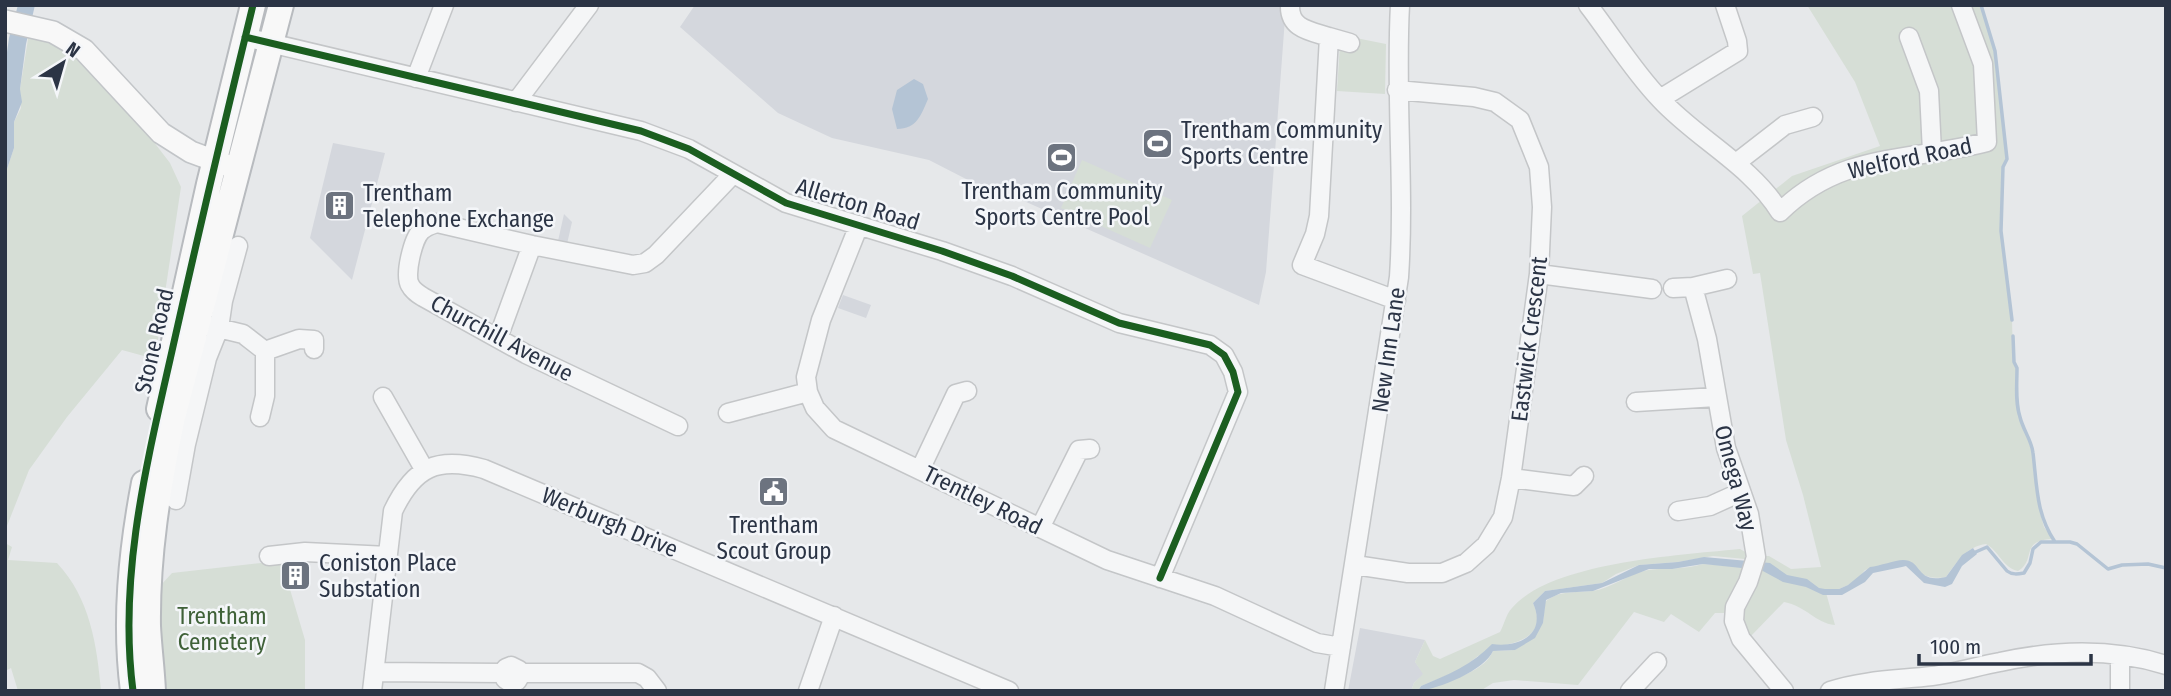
<svg xmlns="http://www.w3.org/2000/svg" width="2171" height="696" font-family="'Fira Sans Condensed',sans-serif">
<style>
.built{fill:#d4d7dd}
.green{fill:#d6ded6}
.water{fill:#b4c4d5}
.lines{fill:none;stroke-linecap:round;stroke-linejoin:round}
.stream{stroke:#b4c4d5;stroke-width:3.5}
.minor-casing{stroke:#c4c6c8;stroke-width:21}
.major-casing{stroke:#c2c5c8;stroke-width:24}
.highway-casing{stroke:#b8bbbf;stroke-width:28}
.minor{stroke:#f5f6f7;stroke-width:18}
.major{stroke:#f8f8f8;stroke-width:21}
.highway{stroke:#f8f8f8;stroke-width:24}
.cycleway-casing{stroke:#f4f6f9;stroke-width:11}
.cycleway{stroke:#1b5e20;stroke-width:7}
.labels{text-anchor:middle;stroke-width:5;stroke-linejoin:round;paint-order:stroke}
.poi-label{font-size:23px;fill:#2b3445;stroke:#f4f6f9;text-anchor:start}
.street-label{font-size:23px;fill:#2b3445;stroke:#f4f6f9}
.park-label{font-size:23px;fill:#3f6138;stroke:#f4f6f9}
</style>
<rect width="100%" height="100%" fill="#e6e8ea"/>
<!-- built -->
<path class="built" d="M695,5H1286L1266,272L1259,305L1015,197L1013,202L1007,200L929,160L832,138L778,113L680,27Z
M333,143L385,153L352,280L310,238Z
M564,214L572,222L567,244L558,241Z
M843,295L871,305L866,318L838,308Z
M1360,628L1425,640L1415,662L1424,674L1414,683L1411,691H1348Z"/>
<!-- green -->
<path class="green" d="M1807,5H1981L1995,51L2007,159L2003,167L2001,231L2012,320L2013,357L2017,368L2018,409L2034,454L2033,468L2041,516L2044,527L2053,539C2019,540 2037,560 2018,571C2003,568 1999,551 1986,544C1967,546 1957,562 1946,577C1926,581 1915,570 1898,561L1865,570L1856,581L1848,585L1839,589H1825L1835,625C1815,623 1808,607 1784,602L1751,636L1743,623V613L1745,601L1756,588L1763,556H1769L1791,569L1821,567L1803,495L1786,440L1760,273L1753,274L1742,216L1792,176L1880,146L1855,82Z
M29,33L59,44L79,56L130,111L170,163L181,187L155,359L122,350L67,417L29,470L5,531V175L14,148V122L21,108L20,89Z
M1351,37L1386,44L1385,94L1337,91L1340,44Z
M1082,160L1172,200L1150,248L1061,208Z
M5,543L12,547L8,560L57,563C90,598 97,645 101,691H18L11,668L5,671Z
M1740,549L1747,553L1745,559L1713,556L1678,562L1639,565L1616,574L1602,583L1545,591L1533,603C1549,638 1515,644 1488,648L1484,654L1478,656L1460,670L1421,686L1418,691H1411L1414,683L1423,674L1415,662L1425,640L1433,656L1440,659L1500,632C1504,625 1506,614 1512,608C1551,562 1681,555 1740,549Z
M287,560L289,586L305,640V691H165L160,652V586L172,573Z
M1703,564L1743,567L1728,603L1726,613H1715L1699,632L1671,614L1664,622L1634,612L1578,685L1514,680L1493,683L1480,691H1423C1444,680 1483,675 1493,651L1515,650L1543,623L1545,602C1558,590 1575,593 1592,591C1611,589 1629,573 1648,570C1667,567 1685,570 1703,564Z"/>
<!-- water -->
<path class="water" d="M18,5H35L26,44L20,89L22,102L14,122V148L5,175V66L9,38Z
M914,79L923,84L928,99C921,115 917,129 897,129L892,109L897,90Z
M1973,548L1977,554L1962,566L1952,584L1945,587L1924,583L1906,566L1902,567L1873,573L1865,582L1842,595H1823L1806,587L1783,582L1761,570L1703,564L1672,569H1649L1593,591L1561,593L1546,600L1543,623L1535,638L1515,650L1493,651C1485,670 1439,689 1418,691L1421,686C1448,675 1473,664 1492,644C1519,648 1547,634 1533,603L1545,591L1602,583L1639,565L1678,562L1704,557L1770,563L1787,575L1807,579L1819,588L1825,589H1839L1848,585L1870,567C1880,566 1895,560 1903,560C1923,560 1915,584 1946,577L1962,555Z"/>
<g class="lines">
<!-- stream -->
<path class="stream" d="M1981,5L1995,51L2007,159L2003,167L2001,231L2012,320
M2013,336L2014,362L2017,368C2017,384 2015,402 2020,417C2023,430 2032,441 2033,453C2037,486 2036,514 2055,542
M1971,554L1987,547L2007,571C2012,575 2018,574 2024,573L2030,563L2033,549L2041,542H2070L2077,544L2108,569L2122,565L2148,564L2166,568"/>
<defs>
<path id="minor" d="M1290,5C1289,29 1310,31 1329,37L1319,216L1315,234L1302,265L1396,300
M1588,5C1612,36 1633,71 1660,99C1697,139 1751,165 1780,212C1842,151 1910,162 1987,142L1983,64L1961,5
M245,37L641,131L689,149L786,203L942,251L1012,276L1119,323L1210,345L1224,355L1233,372L1238,392L1160,578
M1329,37L1350,43
M1909,37L1929,91L1932,152
M416,78L444,5
M1660,99L1738,51L1737,41L1725,5
M516,102L589,5
M1736,163L1785,125L1813,117
M859,225L821,320L806,377L808,392L815,408L834,429L1107,560L1215,596L1317,643L1341,647
M1539,274L1652,289
M1693,287L1707,339L1726,448L1749,514L1756,557L1748,582L1735,607L1734,621L1741,639L1784,691
M1673,288L1693,287L1727,279
M210,326L243,334L265,351V396L260,417
M498,338L532,245
M265,351L299,339L314,340V349
M383,397L424,469
M1636,402L1716,397
M728,413L808,392
M678,426L526,354L423,297C418,294 413,291 410,285C404,275 413,239 421,231C426,226 431,225 437,223L532,245L633,265L645,263L656,255L732,175
M920,470L956,394L967,391
M1511,478L1574,486L1584,476
M176,500L186,444L207,358L219,328L223,301L238,246
M1678,511L1710,506L1741,492
M1040,528L1079,450L1090,449
M269,556L305,552L388,556
M1355,565L1408,573H1442L1466,563L1486,545L1503,517L1511,478L1539,274L1542,207L1539,167L1520,120L1495,102L1474,97L1397,90
M2120,655V691
M374,672L503,673L506,668L511,666L519,670L520,676L517,681L511,683L505,679L503,673
M520,673H638L647,678L657,691
M372,691L393,511C414,467 437,456 484,469L1009,691
M808,691L834,616
M1334,691L1399,277C1405,187 1395,96 1400,5
M1630,691L1657,662
M1830,691C1864,680 1897,680 1932,676C1955,673 1978,666 2000,662C2055,650 2112,648 2166,665"/>
<path id="major" d="M5,21L53,32L84,50L161,133L191,152L229,166"/>
<path id="highway" d="M159,409L209,184L253,5
M133,691C124,621 131,552 144,483
M153,691C152,669 149,647 148,626C147,556 158,489 172,421L281,5"/>
</defs>
<!-- minor casing -->
<use href="#minor" class="minor-casing"/>
<!-- major casing -->
<use href="#major" class="major-casing"/>
<!-- highway casing -->
<use href="#highway" class="highway-casing"/>
<!-- minor -->
<use href="#minor" class="minor"/>
<!-- major -->
<use href="#major" class="major"/>
<!-- highway -->
<use href="#highway" class="highway"/>
<defs>
<path id="cycleway" d="M245,37L641,131L689,149L786,203L942,251L1012,276L1119,323L1210,345L1224,355L1233,372L1238,392L1160,578
M133,691C118,576 147,462 172,351C198,235 225,120 253,5"/>
</defs>
<!-- cycleway casing -->
<use href="#cycleway" class="cycleway-casing"/>
<!-- cycleway -->
<use href="#cycleway" class="cycleway"/>
</g>
<!-- icons -->
<defs>
<symbol id="stadium-square" viewBox="-11 -11 22 22"><rect x="-9" y="-9" width="18" height="18" rx="4" fill="#6c737f" stroke="#f4f6f9"/><path d="M0-5a6.5 5 0 1 0 0 10a6.5 5 0 1 0 0-10ZM-3.5-1.8h7v3.6h-7Z" fill="#fff"/></symbol>
<symbol id="building-square" viewBox="-11 -11 22 22"><rect x="-9" y="-9" width="18" height="18" rx="4" fill="#6c737f" stroke="#f4f6f9"/><path d="M-4-6H4V6H1V3H-1V6H-4ZM-2.5-4.3h1.7v1.8h-1.7ZM.8-4.3h1.7v1.8H.8ZM-2.5-1h1.7V.8h-1.7ZM.8-1h1.7V.8H.8Z" fill="#fff"/></symbol>
<symbol id="civic-square" viewBox="-11 -11 22 22"><rect x="-9" y="-9" width="18" height="18" rx="4" fill="#6c737f" stroke="#f4f6f9"/><path d="M-.6-6.5H3V-4.5H.6V-3L4-1V1h2V6H-6V1h2V-1L-.6-3ZM-1.2 2.5V6h2.4V2.5Z" fill="#fff"/></symbol>
</defs>
<g fill-rule="evenodd">
<use href="#stadium-square" x="1140" y="126" width="35" height="35"/>
<use href="#stadium-square" x="1044" y="140" width="35" height="35"/>
<use href="#building-square" x="322" y="188" width="35" height="35"/>
<use href="#civic-square" x="756" y="474" width="35" height="35"/>
<use href="#building-square" x="278" y="558" width="35" height="35"/>
</g>
<g class="labels">
<!-- poi labels -->
<g class="poi-label">
<text x="1181" y="138">Trentham Community<tspan x="1181" dy="26">Sports Centre</tspan></text>
<text x="1062" y="199" text-anchor="middle">Trentham Community<tspan x="1062" dy="26">Sports Centre Pool</tspan></text>
<text x="363" y="201">Trentham<tspan x="363" dy="26">Telephone Exchange</tspan></text>
<text x="774" y="533" text-anchor="middle">Trentham<tspan x="774" dy="26">Scout Group</tspan></text>
<text x="319" y="571">Coniston Place<tspan x="319" dy="26">Substation</tspan></text>
</g>
<!-- street labels -->
<g class="street-label">
<text transform="translate(1910 158) rotate(-12)" y="8">Welford Road</text>
<text transform="translate(858 204) rotate(17)" y="8">Allerton Road</text>
<text transform="translate(502 338) rotate(28)" y="8">Churchill Avenue</text>
<text transform="translate(1529 339) rotate(-83)" y="8">Eastwick Crescent</text>
<text transform="translate(154 341) rotate(-77)" y="8">Stone Road</text>
<text transform="translate(1388 350) rotate(-82)" y="8">New Inn Lane</text>
<text transform="translate(1736 478) rotate(75)" y="8">Omega Way</text>
<text transform="translate(983 500) rotate(26)" y="8">Trentley Road</text>
<text transform="translate(610 522) rotate(23)" y="8">Werburgh Drive</text>
</g>
<!-- park labels -->
<g class="park-label">
<text x="222" y="624">Trentham<tspan x="222" dy="26">Cemetery</tspan></text>
</g>
</g>
<!-- border -->
<rect width="2171" height="696" fill="none" stroke="#2b3445" stroke-width="14"/>
<!-- north arrow -->
<g transform="translate(63 63) rotate(37)" stroke="#f4f6f9" stroke-width="5" paint-order="stroke">
<path d="M0-5L12 26L0 18L-12 26Z" fill="#2b3445"/>
<text y="-10" font-size="19" font-weight="bold" text-anchor="middle" fill="#2b3445">N</text>
</g>
<!-- scale -->
<path d="M1919 654v10h172v-10" fill="none" stroke="#2b3445" stroke-width="3.5"/>
<text x="1930" y="654" font-size="21" fill="#2b3445" stroke="#f4f6f9" stroke-width="5" paint-order="stroke">100 m</text>
</svg>
